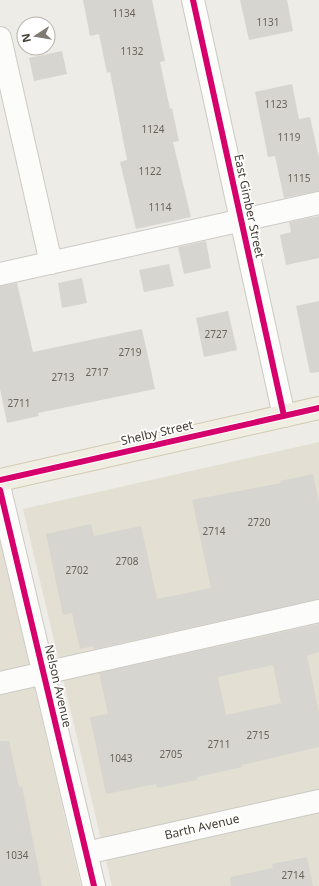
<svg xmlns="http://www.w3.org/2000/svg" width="319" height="886" viewBox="0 0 319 886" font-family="'Noto Sans',sans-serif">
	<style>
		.residential { fill: #e3dfd3 }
		.building { fill: #d7d5cf; fill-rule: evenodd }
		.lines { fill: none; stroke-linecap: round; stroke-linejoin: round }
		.minor-casing { stroke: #cccac4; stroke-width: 24 }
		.major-casing { stroke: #d1cab3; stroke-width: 24 }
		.minor { stroke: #fcfcfb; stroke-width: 22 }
		.major { stroke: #f0ede2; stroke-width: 22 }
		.cycleway-casing { stroke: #fff; stroke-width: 8 }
		.cycleway { stroke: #d6006c; stroke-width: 6 }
		.labels { text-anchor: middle; stroke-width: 3.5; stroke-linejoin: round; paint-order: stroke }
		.number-label { font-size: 10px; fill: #69645b }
		.street-label { font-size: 12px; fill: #433e33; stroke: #fff }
	</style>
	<rect width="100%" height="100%" fill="#eeece6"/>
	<!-- residential -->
	<path class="residential" d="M319,442V886H112L23,509Z
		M0,540L81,886H0Z"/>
	<!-- building -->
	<path class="building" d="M83,0H152L165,61L160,62L170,109L172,108L179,141L173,142L191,217L136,229L120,162L127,160L110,72L107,73L99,34L90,36Z
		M240,0H287L293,31L249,40Z
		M62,51L67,74L34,81L29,58Z
		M292,84L299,119L310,117L319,158V191L284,198L275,156L268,157L255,92Z
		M319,216V258L286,265L280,235L291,232L289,222Z
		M206,241L211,268L184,274L178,247Z
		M169,264L174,286L144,292L139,270Z
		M82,278L87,303L62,308L58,283Z
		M17,283L33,352L142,329L155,389L38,413L39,416L7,423L0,389V286Z
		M319,301V372L310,373L296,306Z
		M228,311L237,350L204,357L196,318Z
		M313,474L319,503V599L94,649L93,646L80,649L72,613L63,615L46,534L91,524L94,536L141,526L157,599L211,588L192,500L281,483L280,481Z
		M319,624V652L307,656L319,713V747L242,765V767L197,777V780L157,788L156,784L106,794L90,717L108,714L99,673ZM273,665L281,703L226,715L218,677Z
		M0,741H9L19,787L22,786L42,886H0Z
		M307,857L313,886H231L230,877L273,868L272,864Z"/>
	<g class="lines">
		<defs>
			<path id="minor" d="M193,0L284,416
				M0,38L51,263
				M0,274L319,203
				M0,490L94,886
				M0,683L319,611
				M86,853L319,801"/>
			<path id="major" d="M0,480L319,408"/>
		</defs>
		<!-- minor casing -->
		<use href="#minor" class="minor-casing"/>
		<!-- major casing -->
		<use href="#major" class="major-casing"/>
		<!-- minor -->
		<use href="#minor" class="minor"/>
		<!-- major -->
		<use href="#major" class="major"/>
		<defs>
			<path id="cycleway" d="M193,0L284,416
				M0,480L319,408
				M0,490L94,886"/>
		</defs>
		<!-- cycleway casing -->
		<use href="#cycleway" class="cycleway-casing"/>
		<!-- cycleway -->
		<use href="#cycleway" class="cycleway"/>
	</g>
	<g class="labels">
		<!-- number labels -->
		<g class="number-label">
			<text x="124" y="17">1134</text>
			<text x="268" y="26">1131</text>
			<text x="132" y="55">1132</text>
			<text x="276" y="108">1123</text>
			<text x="153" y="133">1124</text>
			<text x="289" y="141">1119</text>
			<text x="150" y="175">1122</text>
			<text x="299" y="182">1115</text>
			<text x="160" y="211">1114</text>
			<text x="216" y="338">2727</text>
			<text x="130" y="356">2719</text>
			<text x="97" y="376">2717</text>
			<text x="63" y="381">2713</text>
			<text x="19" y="407">2711</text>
			<text x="259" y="526">2720</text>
			<text x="214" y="535">2714</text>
			<text x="127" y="565">2708</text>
			<text x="77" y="574">2702</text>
			<text x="258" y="739">2715</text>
			<text x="219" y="748">2711</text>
			<text x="171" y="758">2705</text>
			<text x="121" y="762">1043</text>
			<text x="17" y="859">1034</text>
			<text x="293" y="879">2714</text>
		</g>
		<!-- street labels -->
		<g class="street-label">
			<text transform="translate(249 206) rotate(78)" y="4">East Gimber Street</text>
			<text transform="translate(157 433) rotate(-13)" y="4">Shelby Street</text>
			<text transform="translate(58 686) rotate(77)" y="4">Nelson Avenue</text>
			<text transform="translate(202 827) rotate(-13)" y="4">Barth Avenue</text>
		</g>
	</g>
	<!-- north arrow -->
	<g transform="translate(36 36) rotate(258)"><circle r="19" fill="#ffffff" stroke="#b4b2ad"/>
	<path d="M0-3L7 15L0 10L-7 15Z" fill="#7f7b72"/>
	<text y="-6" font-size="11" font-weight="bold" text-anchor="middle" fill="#433e33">N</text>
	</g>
</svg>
